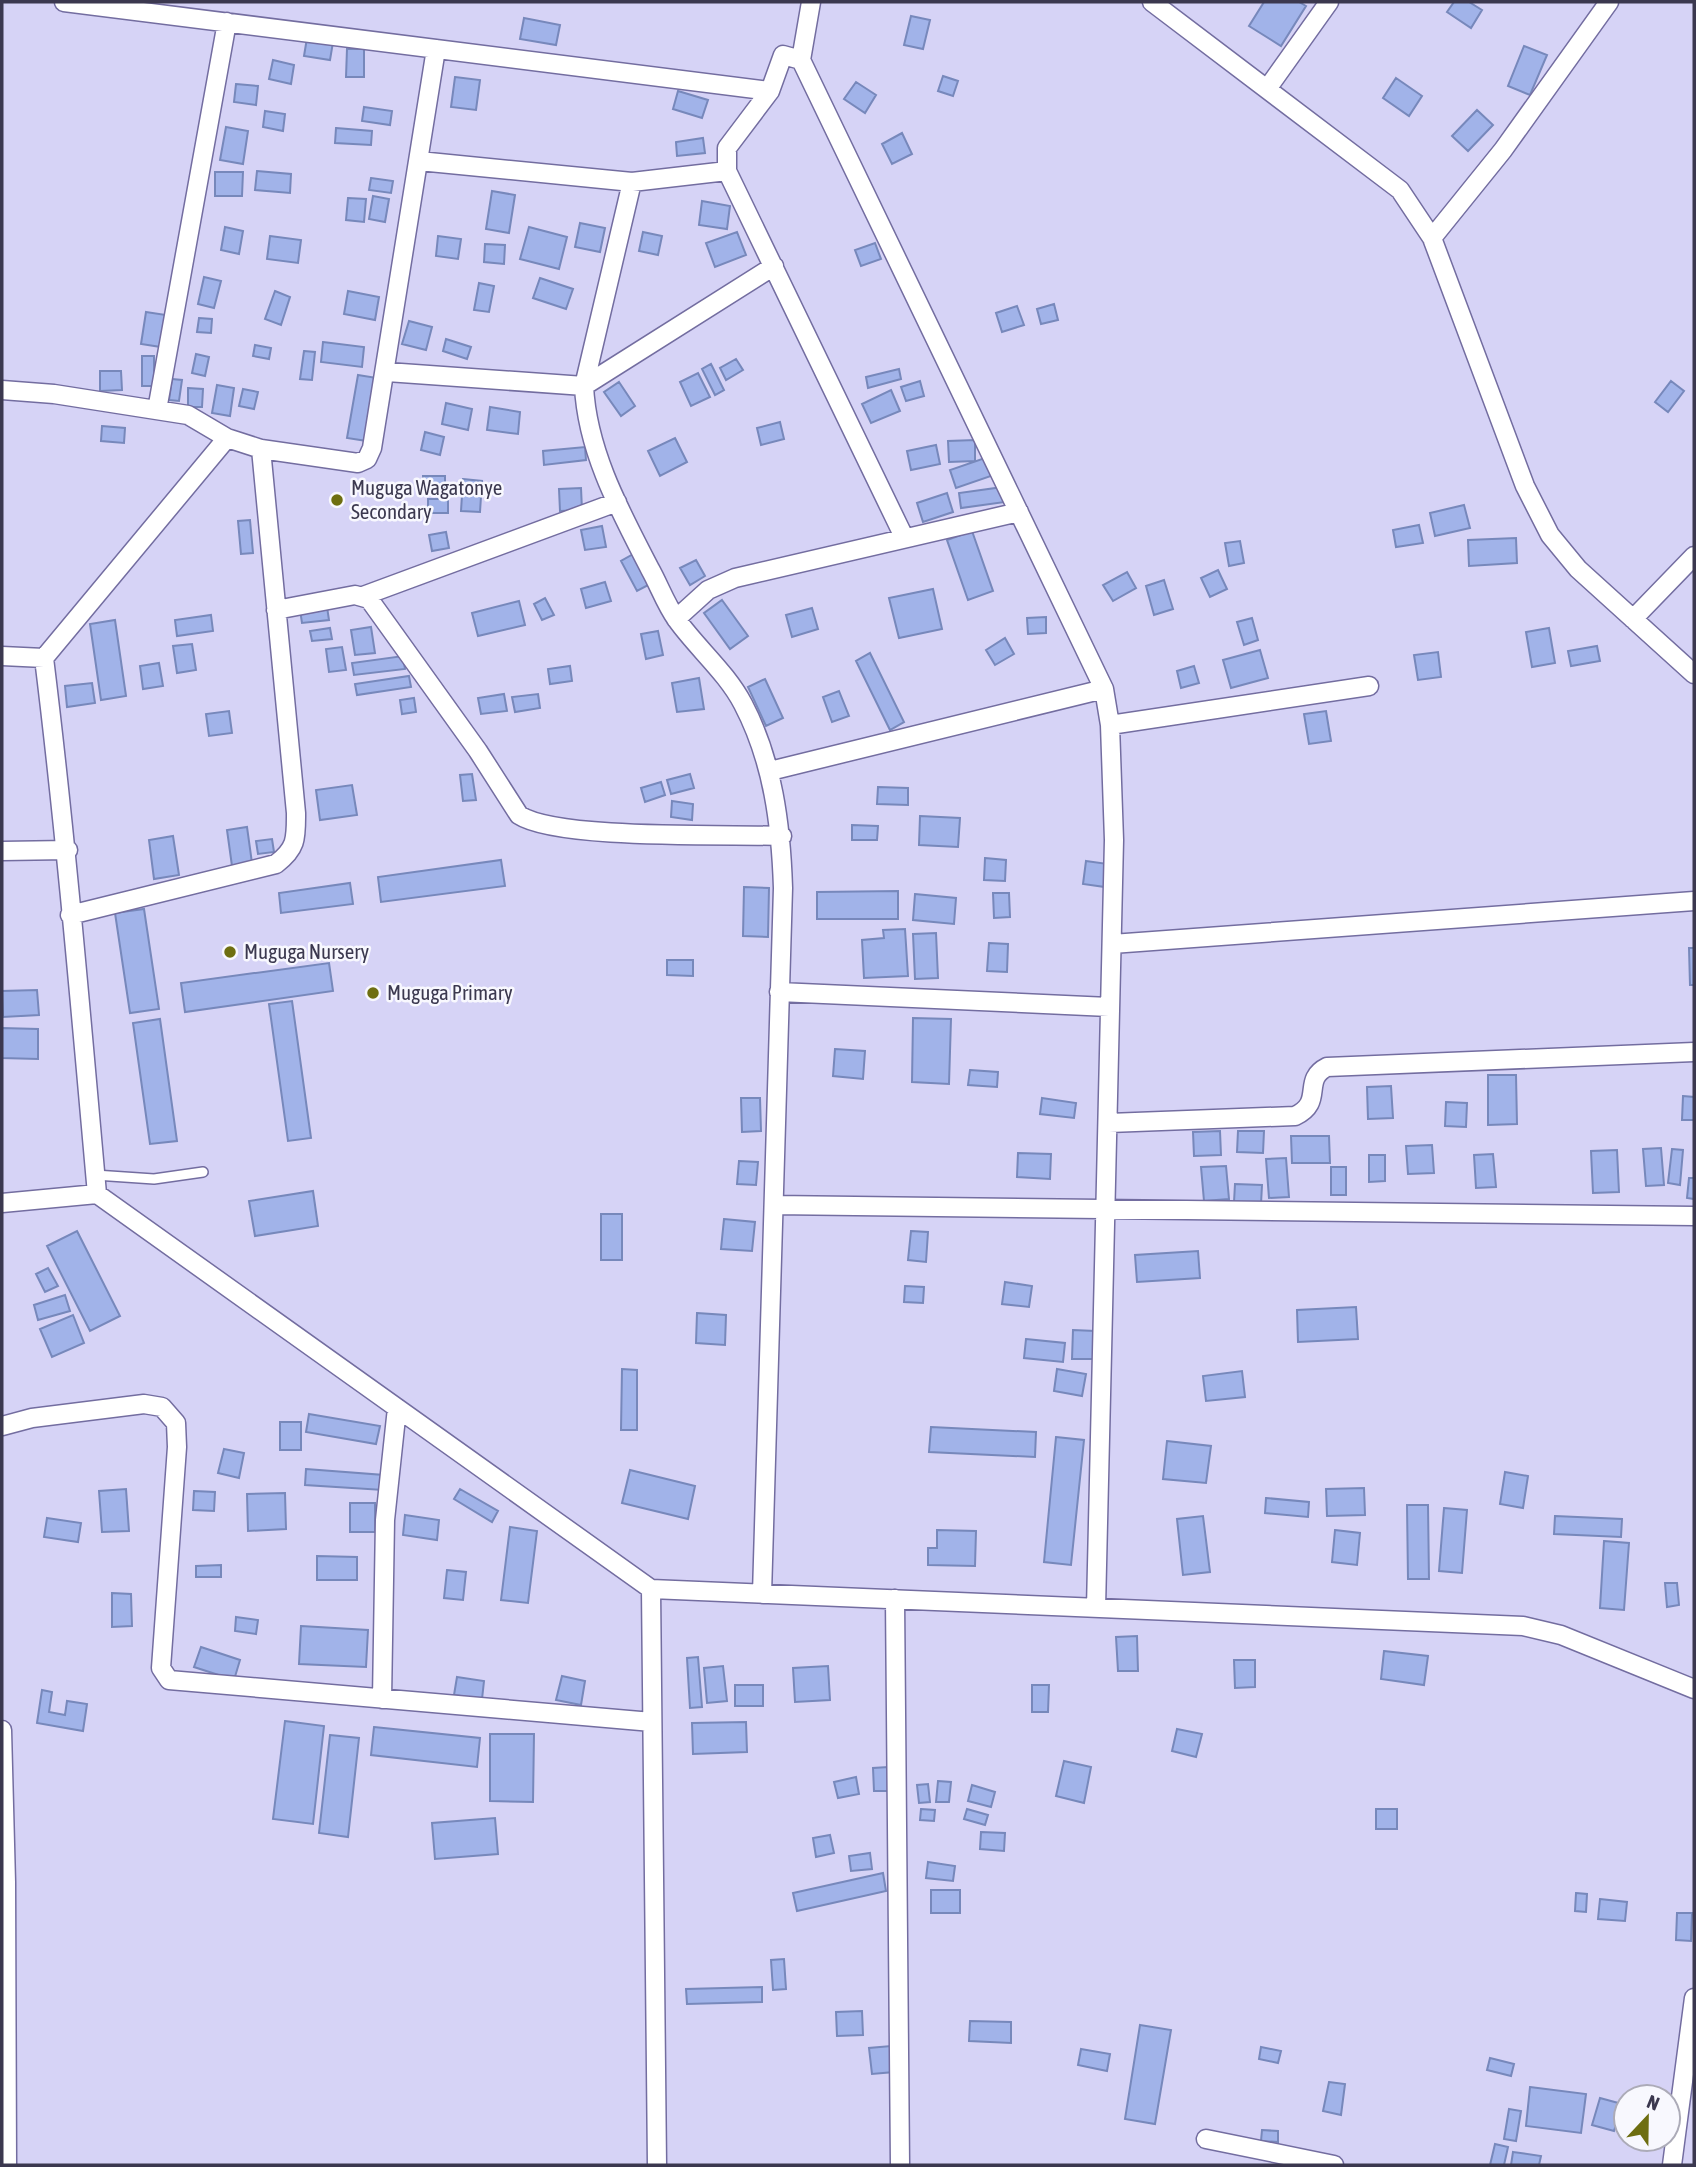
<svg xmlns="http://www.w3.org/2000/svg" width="1696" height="2167" viewBox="0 0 1696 2167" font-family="'Asap Condensed',sans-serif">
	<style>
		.building { fill: #a1b3e9; stroke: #78b; stroke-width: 2 }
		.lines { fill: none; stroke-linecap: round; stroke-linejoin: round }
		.lane-casing { stroke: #736da0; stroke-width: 12 }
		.street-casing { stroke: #736da0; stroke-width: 21 }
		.lane { stroke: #fff; stroke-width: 9 }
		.street { stroke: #fff; stroke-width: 18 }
		.poi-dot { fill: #6e6e11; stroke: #f8f8fe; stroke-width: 2.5 }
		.labels { text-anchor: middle; stroke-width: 5; stroke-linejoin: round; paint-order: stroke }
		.poi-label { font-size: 21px; fill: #3b384f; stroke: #f8f8fe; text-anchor: start }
	</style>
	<rect width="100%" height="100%" fill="#d6d3f6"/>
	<!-- building -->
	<path class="building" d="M1264,2H1299L1306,6L1281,46L1249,26Z
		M1454,2H1469L1482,10L1471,28L1447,12Z
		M911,16L930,20L923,49L904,45Z
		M524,18L560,25L556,45L520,39Z
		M307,38L333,42L330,60L304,56Z
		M1524,46L1547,55L1530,95L1508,86Z
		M347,49H364V77H346Z
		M273,60L294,65L291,84L269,79Z
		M943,76L958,81L953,96L938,91Z
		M455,77L480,80L476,110L451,107Z
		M1396,78L1422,96L1409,116L1383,98Z
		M856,82L876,95L865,113L844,99Z
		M236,84L258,86L256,105L234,102Z
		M678,91L708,100L702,118L673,109Z
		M364,107L392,111L390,125L362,121Z
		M1477,110L1493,125L1468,151L1452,136Z
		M265,111L285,114L283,131L263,127Z
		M226,127L248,131L243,164L220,160Z
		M336,128L372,131L371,145L335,143Z
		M902,133L912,154L892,164L882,144Z
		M703,138L705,153L677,156L676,142Z
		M257,171L291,174L290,193L255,190Z
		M215,172H243L242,196H215Z
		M371,178L393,181L391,193L369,190Z
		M492,191L515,195L509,233L486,229Z
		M373,196L389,199L385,222L369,219Z
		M348,198L366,199L364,222L346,220Z
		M702,201L730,206L727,229L699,225Z
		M580,223L605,228L600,252L575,247Z
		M225,227L243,231L239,254L221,250Z
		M529,227L567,237L559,269L520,259Z
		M643,232L662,236L658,255L639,251Z
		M737,232L746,255L715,267L706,243Z
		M270,236L301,240L298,263L267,259Z
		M438,236L461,239L458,259L436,256Z
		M875,243L881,259L861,266L855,250Z
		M485,244L505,245L504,264L484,262Z
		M204,277L221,281L214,308L198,304Z
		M540,278L573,289L566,309L533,298Z
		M479,283L494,286L489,312L474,310Z
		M275,291L290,297L281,325L265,319Z
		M348,291L379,297L375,320L344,314Z
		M1054,304L1058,320L1041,324L1037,309Z
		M1017,306L1024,325L1002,332L996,313Z
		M146,312L166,315L161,347L141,344Z
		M199,318L212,319L211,333L197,332Z
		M409,321L432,327L426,350L402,344Z
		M446,339L471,347L467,359L443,351Z
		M323,342L364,347L362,367L321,362Z
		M255,345L271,348L269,359L253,356Z
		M304,351L315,352L312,380L300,379Z
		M196,354L209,357L205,376L192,373Z
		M142,356H154V386H142Z
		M736,359L743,370L726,380L720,368Z
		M711,364L724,390L715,395L702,369Z
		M899,369L901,379L868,388L866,377Z
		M100,371H121L122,390L100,391Z
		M698,373L710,397L691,406L680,382Z
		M358,375L377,378L367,441L347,438Z
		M172,379L182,380L179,401L169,400Z
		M920,381L924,396L906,401L901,387Z
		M1671,381L1684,391L1668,412L1655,402Z
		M619,382L635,406L621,416L604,392Z
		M217,385L234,388L230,416L212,413Z
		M188,388L203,389L202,407H188Z
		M243,389L258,392L254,409L239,406Z
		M891,390L900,411L871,423L862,404Z
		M446,403L472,409L468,430L442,424Z
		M490,407L520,412L518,434L487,430Z
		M780,422L784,439L761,445L757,428Z
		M102,426L125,428L124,443L101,441Z
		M425,432L444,437L440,455L421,450Z
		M675,438L687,462L660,476L648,451Z
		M975,440V461L949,462L948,441Z
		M936,445L940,464L911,470L907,451Z
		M585,447L586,460L544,465L543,451Z
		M985,458L991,476L956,488L950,470Z
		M423,476H445V493H423Z
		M463,479L482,481L480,512L461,511Z
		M1003,487L1005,502L961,508L959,493Z
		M581,488L582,510L560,511L559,489Z
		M947,493L953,512L923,522L917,503Z
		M428,499H448V513H428Z
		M1464,505L1470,528L1435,536L1430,513Z
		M250,520L253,553L241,554L238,521Z
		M1419,525L1423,543L1396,547L1393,530Z
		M602,526L606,547L585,550L581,530Z
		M972,531L993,591L968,600L947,540Z
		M446,532L449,548L432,551L429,535Z
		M1516,538L1517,563L1469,566L1468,540Z
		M1240,541L1244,563L1229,566L1225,543Z
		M635,553L652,583L637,591L621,561Z
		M696,560L705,576L690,585L680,568Z
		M1218,570L1227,589L1210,597L1201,578Z
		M1127,572L1136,588L1113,601L1103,585Z
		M1164,580L1173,609L1154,615L1146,586Z
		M605,582L611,601L586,608L581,589Z
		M933,589L942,629L899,638L889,598Z
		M545,598L554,615L542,620L534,604Z
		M722,600L748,636L730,649L704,613Z
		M519,601L525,625L478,636L472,613Z
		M327,607L329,620L302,623L300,610Z
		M812,608L818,629L792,637L786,615Z
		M211,615L213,631L177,636L175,620Z
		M1046,617V633L1028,634L1027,618Z
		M1252,618L1258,640L1244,645L1237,622Z
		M115,620L126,696L101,700L90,624Z
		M371,627L375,653L355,655L351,630Z
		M330,628L332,639L312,641L310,631Z
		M1549,628L1555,663L1532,667L1526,632Z
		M658,631L663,655L646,659L641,634Z
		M1005,638L1014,654L995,665L986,650Z
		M192,644L196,670L177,673L173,646Z
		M1597,646L1600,661L1571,666L1568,651Z
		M342,647L346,670L329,672L326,649Z
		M1260,650L1268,678L1231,688L1223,660Z
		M1438,652L1441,677L1418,680L1414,655Z
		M870,653L904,722L890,730L856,661Z
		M403,656L405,669L354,675L352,663Z
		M159,663L163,686L143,689L140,666Z
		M570,666L572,681L550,684L548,669Z
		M1194,666L1199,683L1181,688L1177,671Z
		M409,676L411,687L357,695L355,684Z
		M699,678L704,709L677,712L672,683Z
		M765,679L783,718L766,726L748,687Z
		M92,683L95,703L67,707L65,686Z
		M839,691L849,716L832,722L823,697Z
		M504,694L507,711L481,714L478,698Z
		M538,694L540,708L515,712L512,697Z
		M414,698L416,712L402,714L400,700Z
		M229,711L232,733L209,736L206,714Z
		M1326,711L1331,741L1309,744L1304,714Z
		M472,774L476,800L463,801L460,775Z
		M690,774L694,788L671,794L667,780Z
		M661,782L665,795L645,802L641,788Z
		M352,785L357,815L320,820L316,790Z
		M878,787L908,788V805L877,804Z
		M672,801L693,804L692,820L671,817Z
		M920,816L960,818L958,847L919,845Z
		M852,825L878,826L877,840H852Z
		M247,827L252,863L232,866L227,830Z
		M173,836L179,875L154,879L149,840Z
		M272,839L274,852L258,854L256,841Z
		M985,858L1006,860L1005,881L984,880Z
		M501,860L505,886L381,902L378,877Z
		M1086,861L1108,864L1105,887L1083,884Z
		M350,883L353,904L281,913L279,893Z
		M744,887L769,888L768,937L743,936Z
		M898,891V919H817V892Z
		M993,893H1009L1010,917L994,918Z
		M915,894L956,898L954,924L913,920Z
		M144,909L159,1009L130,1013L115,913Z
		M905,929L908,976L864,978L862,940L884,938L883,930Z
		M936,933L938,978L915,979L913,934Z
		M989,943L1008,944L1007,972L987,971Z
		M1689,948H1694V985H1690Z
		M667,960H693V976L667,975Z
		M329,963L333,991L185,1012L181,983Z
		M37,990L39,1015L3,1017L2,991Z
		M292,1001L311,1138L288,1141L269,1004Z
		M913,1018L951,1019L949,1084L912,1082Z
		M160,1019L177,1141L150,1144L133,1023Z
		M2,1028L38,1029V1059L2,1058Z
		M835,1049L865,1051L863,1079L833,1076Z
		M970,1070L998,1072L997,1087L968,1085Z
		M1488,1075H1516L1517,1124L1488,1125Z
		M1391,1086L1393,1118L1368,1119L1367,1087Z
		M1683,1096L1694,1097V1120H1682Z
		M741,1098H760L761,1131L742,1132Z
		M1042,1098L1076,1103L1074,1118L1040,1114Z
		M1446,1102L1467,1103L1466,1127L1445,1126Z
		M1220,1131L1221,1155L1194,1156L1193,1132Z
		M1238,1131H1264L1263,1153L1237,1152Z
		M1291,1136H1329L1330,1163H1292Z
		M1432,1145L1434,1173L1408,1174L1406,1146Z
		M1661,1148L1664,1185L1646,1186L1643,1149Z
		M1672,1149L1683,1150L1680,1185L1668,1183Z
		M1617,1150L1619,1192L1593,1193L1591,1151Z
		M1018,1153L1051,1154L1050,1179L1017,1177Z
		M1493,1154L1496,1187L1476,1188L1474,1155Z
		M1369,1155H1385V1181L1369,1182Z
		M1286,1158L1289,1197L1269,1198L1266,1159Z
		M739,1161L758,1162L756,1185L737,1184Z
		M1226,1166L1229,1199L1204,1201L1201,1167Z
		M1331,1167H1346V1195H1331Z
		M1689,1178H1694V1199L1687,1198Z
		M1235,1184L1262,1185L1261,1204L1234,1202Z
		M313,1191L318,1226L255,1236L249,1201Z
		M601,1214H622V1260H601Z
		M724,1219L755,1222L752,1251L721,1249Z
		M77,1231L120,1316L90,1331L47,1246Z
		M911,1231L928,1232L926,1262L908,1260Z
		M1198,1251L1200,1278L1137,1282L1135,1255Z
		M48,1268L58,1286L45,1292L36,1274Z
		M1005,1282L1032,1286L1029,1307L1002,1304Z
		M905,1286L924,1287L923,1303L904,1302Z
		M65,1295L70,1311L38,1320L34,1305Z
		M1356,1307L1358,1339L1298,1342L1297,1310Z
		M697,1313L726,1315L725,1345L696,1343Z
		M73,1315L84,1343L52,1357L40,1329Z
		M1073,1330L1095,1331V1359H1072Z
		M1026,1339L1065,1343L1063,1362L1024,1358Z
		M622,1369L637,1370V1430H621Z
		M1057,1369L1086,1374L1082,1396L1054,1391Z
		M1242,1371L1245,1397L1206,1401L1203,1376Z
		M309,1414L380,1426L376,1444L306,1432Z
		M280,1422H301V1450H280Z
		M931,1427L1036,1432L1035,1457L929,1452Z
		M1056,1437L1084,1440L1071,1565L1044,1562Z
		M1167,1441L1211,1446L1206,1483L1163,1479Z
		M224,1449L244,1453L239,1478L218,1473Z
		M306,1469L384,1475L383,1490L305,1485Z
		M630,1470L695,1486L688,1519L622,1503Z
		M1505,1472L1528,1476L1523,1508L1500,1504Z
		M1364,1488L1365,1515L1327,1516L1326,1489Z
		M126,1489L129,1531L102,1532L99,1491Z
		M460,1489L498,1511L492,1522L454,1499Z
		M194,1491L215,1492L214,1511L193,1510Z
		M285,1493L286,1529L248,1531L247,1494Z
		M1266,1498L1309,1502L1308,1517L1265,1513Z
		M350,1503H375V1532H350Z
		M1407,1505H1428L1429,1579H1408Z
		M1444,1508L1467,1510L1462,1573L1439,1571Z
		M405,1515L439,1520L437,1540L403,1535Z
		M1203,1516L1210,1572L1183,1575L1177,1519Z
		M1555,1516L1622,1519L1621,1537L1554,1534Z
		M47,1518L81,1523L78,1542L44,1537Z
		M510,1527L537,1531L528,1603L501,1600Z
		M937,1530L976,1531L975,1566L928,1565V1548H937Z
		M1335,1530L1360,1533L1357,1565L1332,1562Z
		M1604,1541L1629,1543L1624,1610L1600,1608Z
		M317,1556L357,1557V1580H317Z
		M221,1565V1577H196V1566Z
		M447,1570L466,1572L463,1600L444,1598Z
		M1665,1583H1677L1679,1605L1667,1607Z
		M112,1593L131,1594L132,1626L112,1627Z
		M236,1617L258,1620L256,1634L235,1631Z
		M301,1626L368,1630L366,1667L299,1664Z
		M1137,1636L1138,1671H1118L1116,1637Z
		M201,1647L240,1660L234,1680L194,1667Z
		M1384,1651L1428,1656L1424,1685L1381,1679Z
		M698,1657L702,1707L690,1708L687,1658Z
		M1234,1660H1255V1687L1235,1688Z
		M723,1666L727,1701L707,1703L704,1668Z
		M828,1666L830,1700L795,1702L793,1668Z
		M562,1676L585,1681L581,1705L556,1700Z
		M457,1677L484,1681L482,1699L454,1695Z
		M735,1685H763V1706H735Z
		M1032,1685H1049L1048,1712H1032Z
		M42,1690L52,1692L49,1712L65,1715L67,1701L87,1704L83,1731L37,1723Z
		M285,1721L324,1726L313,1824L273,1819Z
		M746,1722L747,1752L693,1754L692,1723Z
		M374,1727L480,1738L477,1767L371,1755Z
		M1177,1729L1202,1734L1196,1757L1172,1751Z
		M490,1734H534L533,1802L490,1801Z
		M330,1735L359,1738L348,1837L319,1833Z
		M1064,1761L1091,1767L1084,1803L1056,1796Z
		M888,1767L889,1791H874L873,1768Z
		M856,1777L859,1794L838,1798L834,1782Z
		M938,1781L951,1782L949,1802H936Z
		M928,1784L930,1802L919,1803L917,1785Z
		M972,1785L995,1792L991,1807L968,1801Z
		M921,1809L935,1810L934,1821L920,1820Z
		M967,1809L988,1815L985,1825L964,1819Z
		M1376,1809H1397V1829H1376Z
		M495,1818L498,1854L435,1859L432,1823Z
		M981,1832L1005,1833L1004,1851L980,1849Z
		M830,1835L834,1853L816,1857L813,1838Z
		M870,1853L872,1869L851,1871L849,1856Z
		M928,1862L955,1866L953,1881L926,1878Z
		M883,1873L886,1891L797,1911L793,1893Z
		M931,1890H960V1913H931Z
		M1576,1893L1587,1894L1586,1912L1575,1911Z
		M1600,1899L1627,1902L1625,1921L1598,1919Z
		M1677,1913H1692L1691,1941L1676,1940Z
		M784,1959L786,1989L773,1990L771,1960Z
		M762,1987V2002L687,2004L686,1989Z
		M862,2011L863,2035L837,2036L836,2012Z
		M970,2021L1011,2022V2043L969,2041Z
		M1140,2025L1171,2030L1155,2124L1125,2119Z
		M891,2046L894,2072L872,2074L869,2048Z
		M1261,2047L1281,2051L1278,2063L1259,2059Z
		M1081,2049L1110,2054L1107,2071L1078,2065Z
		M1490,2058L1514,2064L1511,2076L1487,2070Z
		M1329,2082L1345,2084L1341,2115L1323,2111Z
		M1530,2087L1586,2094L1581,2133L1526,2126Z
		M1600,2098L1622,2104L1614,2131L1592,2125Z
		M1509,2109L1521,2111L1516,2141L1504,2139Z
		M1262,2130L1278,2131V2142L1261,2141Z
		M1495,2144L1508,2147L1504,2165H1490Z
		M1513,2152L1541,2156L1539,2165H1511Z"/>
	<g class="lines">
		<defs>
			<path id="lane" d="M95,1175L154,1179L203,1172"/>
			<path id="street" d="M64,2L770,91
				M811,2L801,60L1104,689L1110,725L1114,840L1096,1608
				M1152,2L1400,190L1432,238L1525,486L1550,535L1578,569L1694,674
				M801,60L783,55L770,91L727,148V171L904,537
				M1267,89L1329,2
				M419,161L632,182L727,171
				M632,182L584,386C587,451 620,511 650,569C659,585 666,605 677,620C697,648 727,673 743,704C773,761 781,825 783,888L762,1594
				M1432,238L1503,150L1609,2
				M387,372L584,386L774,266
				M2,390L54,394L188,415L227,438L261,449L358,463L367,459L372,448L436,49
				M157,410L227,22
				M363,596L617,502
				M276,610L355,595L369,599L478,751L519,815C557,840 728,834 782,836
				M676,619L708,590L735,578L1019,512
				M1633,619L1694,556
				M2,656L44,658
				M1110,725L1369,686
				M770,771L1104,689
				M2,851L68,850
				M70,915L276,864C297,848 296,838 296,813L261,449
				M1112,944L1694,901
				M779,992L1109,1007
				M1109,1123L1295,1116C1325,1102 1301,1080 1327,1067L1694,1052
				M97,1194C81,1015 66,836 44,658L227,438
				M2,1203L97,1194L651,1589L1523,1626L1561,1635L1694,1689
				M774,1205L1694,1216
				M2,1426L32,1418L144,1404L162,1407L176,1423L177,1447L161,1668L169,1680L652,1722
				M651,1589L657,2165
				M895,1599L900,2165
				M382,1699L385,1520L397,1408
				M2,1730L6,1882L7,2165
				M1206,2139L1334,2165
				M1672,2165L1694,1998"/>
		</defs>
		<!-- lane casing -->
		<use href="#lane" class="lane-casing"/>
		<!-- street casing -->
		<use href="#street" class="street-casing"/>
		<!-- lane -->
		<use href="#lane" class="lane"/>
		<!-- street -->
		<use href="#street" class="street"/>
	</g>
	<!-- markers -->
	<g class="poi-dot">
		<circle cx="337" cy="500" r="7"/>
		<circle cx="230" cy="952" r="7"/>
		<circle cx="373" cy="993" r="7"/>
	</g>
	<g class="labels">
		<!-- poi labels -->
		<g class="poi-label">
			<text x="351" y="495">Muguga Wagatonye<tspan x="351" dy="24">Secondary</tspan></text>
			<text x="244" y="959">Muguga Nursery</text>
			<text x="387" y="1000">Muguga Primary</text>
		</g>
	</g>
	<!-- border -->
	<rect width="1696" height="2167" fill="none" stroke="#3b384f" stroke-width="7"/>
	<!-- north arrow -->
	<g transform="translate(1647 2118) rotate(22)"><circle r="33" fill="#f8f8fe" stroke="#acabb8" stroke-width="2"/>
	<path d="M0-5L12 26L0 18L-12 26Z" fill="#6e6e11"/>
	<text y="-10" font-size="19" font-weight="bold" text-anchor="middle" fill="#3b384f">N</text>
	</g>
</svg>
